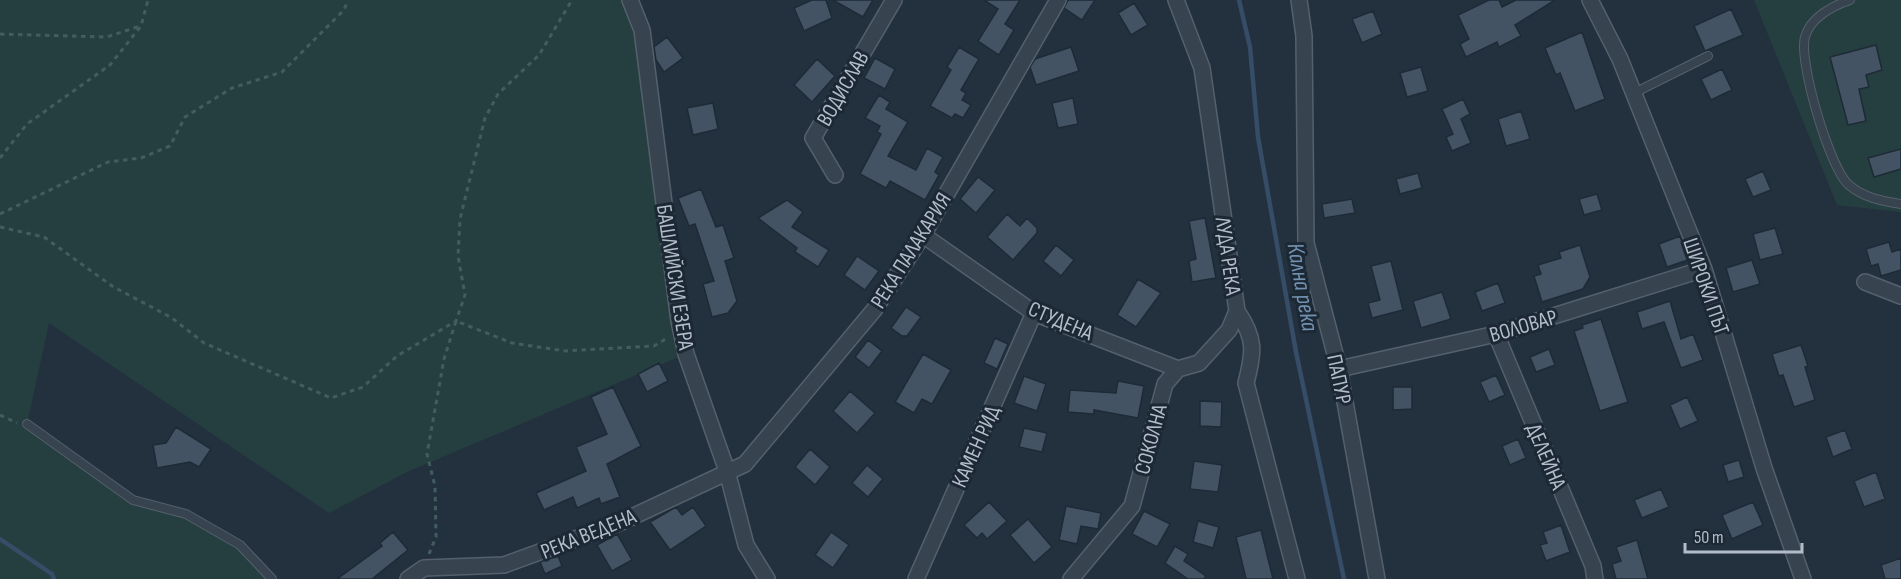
<svg xmlns="http://www.w3.org/2000/svg" width="1901" height="579" viewBox="0 0 1901 579" font-family="'Sofia Sans Condensed',sans-serif">
	<style>
		.green { fill: #253f40 }
		.lines { fill: none; stroke-linecap: round; stroke-linejoin: round }
		.stream { stroke: #364d67; stroke-width: 4.5 }
		.building { fill: #445363; stroke: #1e2a36; stroke-width: 1.5 }
		.lane-casing { stroke: #55606d; stroke-width: 10 }
		.street-casing { stroke: #55606d; stroke-width: 18 }
		.path { stroke: #435c5d; stroke-width: 3; stroke-dasharray: 4.5 4.5; stroke-linecap: butt }
		.lane { stroke: #37434f; stroke-width: 8 }
		.street { stroke: #37434f; stroke-width: 15 }
		.labels { text-anchor: middle; stroke-width: 6; stroke-linejoin: round; paint-order: stroke }
		.street-label { font-size: 22px; fill: #b3bdca; stroke: #1c2834 }
		.water-label { font-size: 24px; font-style: italic; fill: #7290af; stroke: #1c2834 }
	</style>
	<rect width="100%" height="100%" fill="#23313f"/>
	<!-- green -->
	<path class="green" d="M0,0H630L686,354L407,472L329,513L49,323L27,424L133,500L186,514L240,545L272,579H0Z
		M1754,0H1901V212L1837,205Z"/>
	<g class="lines">
		<!-- stream -->
		<path class="stream" d="M1239,0L1250,47L1258,137L1296,352L1344,579
			M0,539L52,574L54,579"/>
	</g>
	<!-- building -->
	<path class="building" d="M812,0H826L832,18L804,31L794,8Z
		M833,0H873L863,17Z
		M984,0H1020L1005,24L1014,30L999,55L978,41L998,9Z
		M1068,0H1095L1082,20L1064,8Z
		M1489,0H1499L1502,7L1516,0H1555L1515,25L1521,36L1499,47L1497,42L1466,57L1460,44L1469,39L1458,15Z
		M1134,3L1148,25L1131,35L1118,13Z
		M1731,9L1743,35L1705,51L1694,26Z
		M1373,11L1382,34L1362,43L1352,19Z
		M1582,32L1605,99L1575,111L1560,73L1556,75L1545,48Z
		M667,37L683,58L664,72L656,60L654,47Z
		M1876,45L1882,70L1866,75L1869,87L1859,89L1866,121L1848,125L1830,57Z
		M959,47L979,59L961,90L966,93L962,100L971,105L963,118L955,114L952,118L930,106L951,70L947,67Z
		M1071,47L1079,71L1036,85L1030,67L1035,59Z
		M875,58L895,69L885,89L864,78Z
		M817,59L835,76L812,102L794,85Z
		M1421,67L1428,91L1407,97L1400,73Z
		M1722,69L1732,90L1711,100L1701,79Z
		M879,95L890,102L886,109L908,122L888,156L916,170L927,148L943,157L935,172L939,175L925,200L890,181L886,188L860,174L881,134L877,132L880,126L865,118Z
		M1073,98L1078,124L1058,128L1052,103Z
		M1463,99L1470,114L1461,119L1471,143L1452,151L1446,137L1453,134L1442,109Z
		M713,103L718,129L693,135L687,108Z
		M1521,111L1530,139L1506,146L1498,119Z
		M1901,149V169L1874,177L1868,158Z
		M1763,171L1771,190L1753,197L1745,179Z
		M1418,173L1422,188L1400,194L1396,179Z
		M978,177L995,190L976,213L960,199Z
		M701,189L716,227L723,225L734,258L725,261L737,301L728,313L712,317L703,284L714,281L695,224L689,226L678,198Z
		M1597,194L1602,210L1584,215L1579,199Z
		M1352,199L1355,213L1324,218L1322,204Z
		M787,200L803,212L792,227L829,250L818,267L795,252L797,248L758,218Z
		M1007,214L1020,226L1027,218L1037,228V233L1013,260L987,237Z
		M1205,218L1216,278L1192,282L1189,261L1196,259L1189,221Z
		M1775,228L1783,254L1760,260L1753,234Z
		M1680,236L1688,260L1667,267L1659,244Z
		M1889,242L1892,252L1901,249V270L1881,276L1878,264L1871,266L1866,249Z
		M1056,245L1074,260L1061,276L1043,261Z
		M1580,245L1590,277L1583,289L1542,302L1534,276L1541,274L1538,265L1561,258L1559,252Z
		M857,256L879,271L865,290L844,275Z
		M1752,260L1760,284L1733,292L1726,268Z
		M1391,261L1403,310L1372,318L1368,303L1380,300L1371,266Z
		M1138,279L1161,293L1136,327L1117,315Z
		M1498,283L1505,303L1482,311L1475,292Z
		M1442,292L1451,319L1421,328L1413,301Z
		M1670,301L1681,339L1693,334L1703,360L1681,368L1664,322L1642,329L1637,312Z
		M906,307L921,317L907,336H902L891,328Z
		M1601,319L1628,402L1600,411L1574,331L1583,328L1582,325Z
		M995,338L1008,344L997,369L984,363Z
		M868,340L882,351L869,368L855,357Z
		M1801,345L1808,366L1805,367L1815,400L1794,407L1783,375L1779,376L1772,354Z
		M1549,349L1555,365L1536,372L1530,357Z
		M923,354L951,370L932,404L922,399L914,413L895,402Z
		M659,363L668,381L647,392L638,374Z
		M1496,375L1505,395L1489,402L1480,382Z
		M1024,376L1046,384L1037,411L1014,403Z
		M1118,381L1144,386L1138,418L1094,410V414L1068,412L1070,390L1116,393Z
		M613,387L641,446L607,464L620,497L601,504L599,498L577,508L573,497L544,510L536,493L586,471L576,447L607,434L591,397Z
		M1393,387H1412V409L1393,410Z
		M850,391L875,413L857,433L833,411Z
		M1687,397L1698,421L1680,429L1670,405Z
		M1200,401L1222,402L1221,427L1200,426Z
		M176,427L211,449L199,467L190,462L157,468L153,445L166,443Z
		M1024,428L1047,433L1042,452L1019,447Z
		M1845,430L1852,449L1833,457L1826,437Z
		M1518,439L1526,458L1510,465L1502,446Z
		M810,449L830,467L815,485L795,467Z
		M1739,460L1744,477L1728,482L1723,465Z
		M1194,461L1222,465L1218,492L1190,489Z
		M867,465L883,479L868,497L852,483Z
		M1876,472L1885,499L1864,507L1854,481Z
		M1661,489L1669,507L1642,518L1634,500Z
		M989,502L1007,521L987,539L982,533L977,538L964,525Z
		M1753,502L1763,525L1732,539L1722,515Z
		M1066,506L1101,513L1098,529L1081,526L1077,544L1059,540Z
		M676,507L682,515L693,507L706,526L670,550L650,522Z
		M1144,511L1170,524L1157,547L1132,534Z
		M1028,519L1052,547L1034,563L1010,535Z
		M1198,521L1219,527L1213,548L1193,542Z
		M1561,525L1570,552L1546,561L1540,545L1547,543L1543,532Z
		M1261,530L1273,579H1246L1236,537Z
		M393,532L408,550L372,579H337L382,546L380,543Z
		M831,532L849,545L833,568L815,555Z
		M617,534L632,560L612,571L597,545Z
		M1637,540L1648,579H1616L1612,564L1621,561L1616,547Z
		M1175,546L1188,554L1184,561L1206,576L1204,579H1188L1165,563Z
		M558,556L562,566L545,574L540,562Z
		M1901,558V579H1885L1881,565Z"/>
	<g class="lines">
		<defs>
			<path id="lane" d="M1850,0C1832,6 1810,18 1805,37C1798,60 1830,170 1849,185C1864,198 1882,201 1901,204
				M1634,93L1708,56
				M27,424L133,500L186,514L240,545L272,579"/>
			<path id="street" d="M630,0L642,30L679,321L686,354L727,471L746,545L767,579
				M1176,0L1202,68L1237,311C1256,339 1254,352 1246,383L1297,579
				M1299,0L1304,36L1306,243L1339,369L1377,579
				M1590,0L1620,59L1704,269L1764,468L1803,579
				M835,175L813,138L894,0
				M923,235L1034,313L1178,369
				M1865,282L1901,296
				M1496,334L1593,566L1595,579
				M1339,369L1496,334L1704,269
				M408,579L424,568L504,565L619,523L745,464L874,310L923,235L1058,0
				M916,579L1034,313
				M1071,579L1132,506L1165,384L1178,369L1199,363L1229,330L1237,311"/>
		</defs>
		<!-- lane casing -->
		<use href="#lane" class="lane-casing"/>
		<!-- street casing -->
		<use href="#street" class="street-casing"/>
		<!-- path -->
		<path class="path" d="M0,34L107,37L140,26
			M0,158L27,124L110,65L141,26L148,0
			M0,214L108,162L141,158L170,146L185,117L232,88L282,72L344,10L348,0
			M0,227L44,237L112,286L172,318L204,343L331,398L363,387L397,356L456,321L465,295L458,256L460,219L485,118L498,94L539,55L572,0
			M0,415L17,423
			M429,554L436,537L435,486L427,454L444,359L456,321L512,343L565,351L654,346L669,337"/>
		<!-- lane -->
		<use href="#lane" class="lane"/>
		<!-- street -->
		<use href="#street" class="street"/>
	</g>
	<g class="labels">
		<!-- street labels -->
		<g class="street-label">
			<text transform="translate(842 88) rotate(-60)" y="8">ВОДИСЛАВ</text>
			<text transform="translate(910 250) rotate(-58)" y="8">РЕКА ПАЛАКАРИЯ</text>
			<text transform="translate(1229 256) rotate(82)" y="8">ЛУДА РЕКА</text>
			<text transform="translate(676 277) rotate(81)" y="8">БАШЛИЙСКИ ЕЗЕРА</text>
			<text transform="translate(1707 286) rotate(71)" y="8">ШИРОКИ ПЪТ</text>
			<text transform="translate(1061 320) rotate(23)" y="8">СТУДЕНА</text>
			<text transform="translate(1523 325) rotate(-16)" y="8">ВОЛОВАР</text>
			<text transform="translate(1340 379) rotate(78)" y="8">ПАПУР</text>
			<text transform="translate(1150 439) rotate(-75)" y="8">СОКОЛНА</text>
			<text transform="translate(975 446) rotate(-66)" y="8">КАМЕН РИД</text>
			<text transform="translate(1547 456) rotate(67)" y="8">ДЕЛЕЙНА</text>
			<text transform="translate(588 533) rotate(-22)" y="8">РЕКА ВЕДЕНА</text>
		</g>
		<!-- water labels -->
		<g class="water-label">
			<text transform="translate(1303 287) rotate(80)" y="8">Кална река</text>
		</g>
	</g>
	<!-- scale -->
	<path d="M1685 543v9h117v-9" fill="none" stroke="#b3bdca" stroke-width="3"/>
	<text x="1694" y="543" font-size="18" fill="#b3bdca" stroke="#1c2834" stroke-width="4.5" paint-order="stroke">50 m</text>
</svg>
